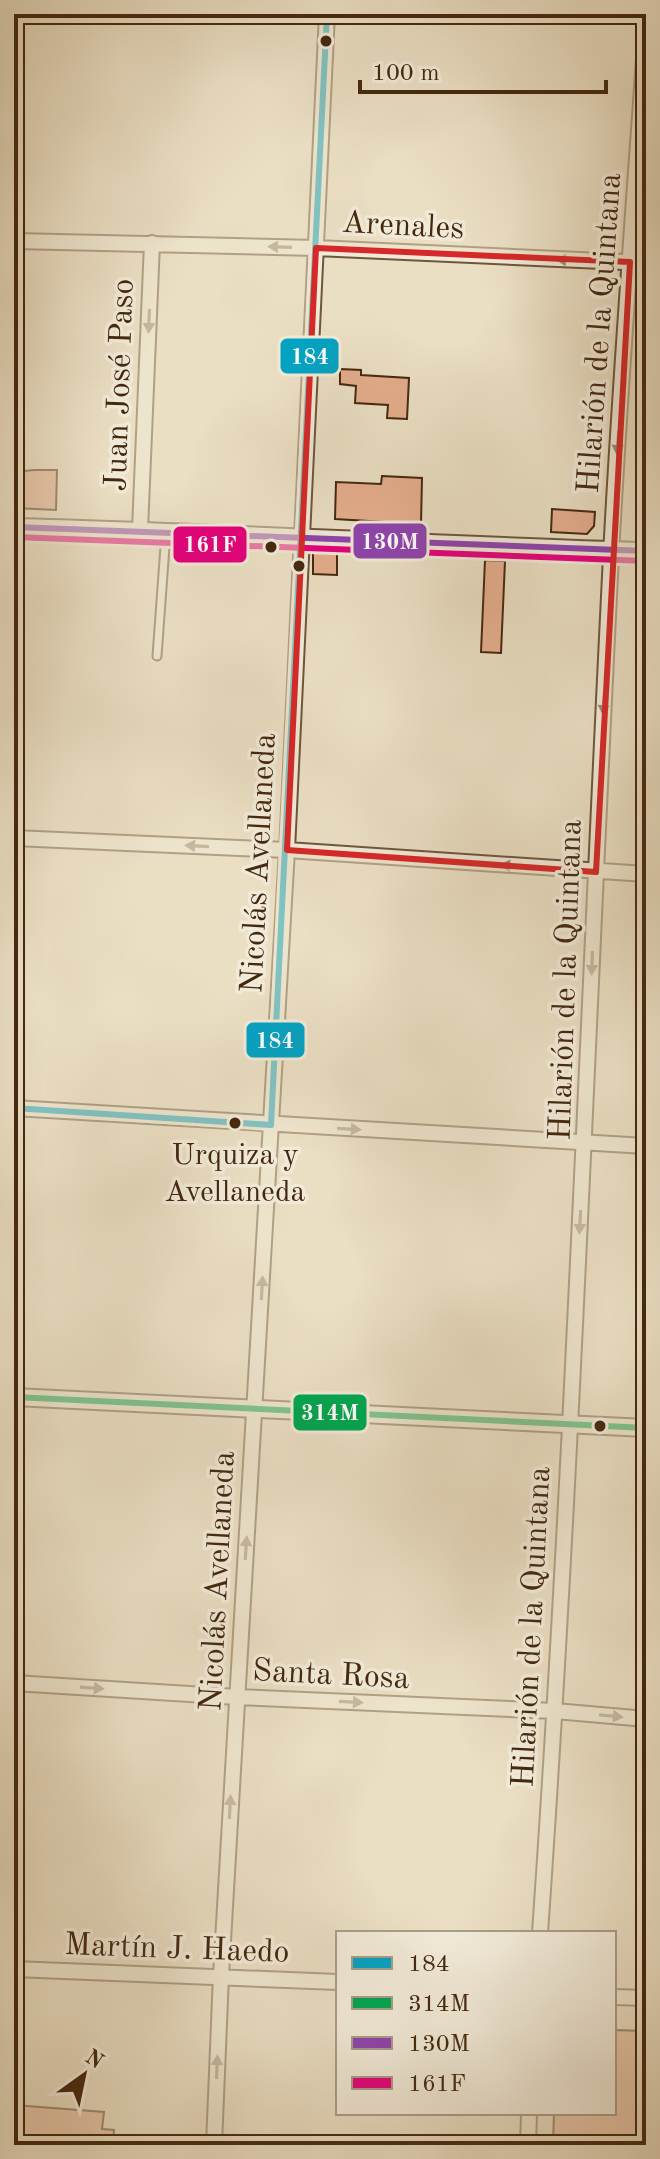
<svg xmlns="http://www.w3.org/2000/svg" width="660" height="2159" viewBox="0 0 660 2159" font-family="'Old Standard TT',serif">
	<style>
		.building { fill: #e4ad8d; stroke: #44280e; stroke-width: 2 }
		.lines { fill: none; stroke-linecap: round; stroke-linejoin: round }
		.service-casing { stroke: #6e563b; stroke-width: 11 }
		.minor-casing { stroke: #6e563b; stroke-width: 18 }
		.tertiary-casing { stroke: #6e563b; stroke-width: 20 }
		.service { stroke: #f1ead8; stroke-width: 7 }
		.minor { stroke: #f1ead8; stroke-width: 14 }
		.tertiary { stroke: #f1ead8; stroke-width: 16 }
		.bus-1-casing { stroke: #f1ead8; stroke-width: 12 }
		.bus-2-casing { stroke: #f1ead8; stroke-width: 12 }
		.bus-3-casing { stroke: #f1ead8; stroke-width: 12 }
		.bus-4-casing { stroke: #f1ead8; stroke-width: 12 }
		.bus-1 { stroke: #03a3c4; stroke-width: 6 }
		.bus-2 { stroke: #00a651; stroke-width: 6 }
		.bus-3 { stroke: #8e44ad; stroke-width: 6 }
		.bus-4 { stroke: #e5007d; stroke-width: 6 }
		.oneway { fill: #9a8973 }
		.marked { fill: none; stroke: #d62828; stroke-width: 6; stroke-linejoin: round }
		.bus-dot { fill: #44280e; stroke: #f1ead8; stroke-width: 3 }
		.labels { text-anchor: middle; stroke-width: 7; stroke-linejoin: round; paint-order: stroke }
		.bus-label { font-size: 30px; fill: #44280e; stroke: #f1ead8 }
		.street-label { font-size: 32px; fill: #44280e; stroke: #f1ead8 }
		.line-badge { stroke: #f1ead8; stroke-width: 3 }
		.badge-label { font-size: 22px; text-anchor: middle; font-weight: bold; fill: #fff }
	</style>
	<rect width="100%" height="100%" fill="#eadec3"/>
	<filter id="stains"><feTurbulence type="fractalNoise" baseFrequency=".0025" numOctaves="4"/><feColorMatrix values="0 0 0 0 .2 0 0 0 0 .09 0 0 0 0 .02 0 0 0 .5 -.17"/></filter>
	<radialGradient id="worn" r=".72"><stop offset=".6" stop-color="#630" stop-opacity="0"/><stop offset="1" stop-color="#630" stop-opacity=".3"/></radialGradient>
	<!-- building -->
	<path class="building" d="M340,369L361,370V375L409,378L407,419L387,418L388,405L355,403L356,386L340,384Z
		M34,470H57L56,510L14,508V472Z
		M382,476L422,478L421,524L335,519L336,482L381,484Z
		M552,509L595,512L594,526L587,534L551,532Z
		M313,550H337V575L313,574Z
		M485,560L505,561L501,653L481,652Z
		M614,2030L645,2031L646,2145H553L554,2113H614Z
		M14,2105L104,2112L102,2129L114,2130L113,2145H14Z"/>
	<g class="lines">
		<defs>
			<path id="service" d="M157,656L166,533"/>
			<path id="minor" d="M14,241L316,248L646,263
				M140,530L152,243
				M14,838L287,850L646,874
				M14,1108L646,1146
				M14,1683L237,1697L555,1711L646,1719
				M540,1933C572,1474 588,1015 611,556C620,381 634,205 646,30
				M14,1969L338,1982
				M614,1997L646,1998
				M214,2145L221,1975L287,850L327,14
				M528,2145L529,2113"/>
			<path id="tertiary" d="M14,527C225,532 435,545 646,551
				M14,1397L646,1428"/>
		</defs>
		<!-- service casing -->
		<use href="#service" class="service-casing"/>
		<!-- minor casing -->
		<use href="#minor" class="minor-casing"/>
		<!-- tertiary casing -->
		<use href="#tertiary" class="tertiary-casing"/>
		<!-- service -->
		<use href="#service" class="service"/>
		<!-- minor -->
		<use href="#minor" class="minor"/>
		<!-- tertiary -->
		<use href="#tertiary" class="tertiary"/>
		<defs>
			<path id="bus-1" d="M14,1108L271,1125L327,14"/>
			<path id="bus-2" d="M14,1397L646,1428"/>
			<path id="bus-3" d="M14,527L646,551"/>
			<path id="bus-4" d="M14,537L646,561"/>
		</defs>
		<!-- bus-1 casing -->
		<use href="#bus-1" class="bus-1-casing"/>
		<!-- bus-2 casing -->
		<use href="#bus-2" class="bus-2-casing"/>
		<!-- bus-3 casing -->
		<use href="#bus-3" class="bus-3-casing"/>
		<!-- bus-4 casing -->
		<use href="#bus-4" class="bus-4-casing"/>
		<!-- bus-1 -->
		<use href="#bus-1" class="bus-1"/>
		<!-- bus-2 -->
		<use href="#bus-2" class="bus-2"/>
		<!-- bus-3 -->
		<use href="#bus-3" class="bus-3"/>
		<!-- bus-4 -->
		<use href="#bus-4" class="bus-4"/>
	</g>
	<!-- one-way arrows -->
	<defs><path id="oneway-solid" d="M-6-.8H1V-3.2L6.5 0L1 3.2V.8H-6Z" transform="scale(2)"/></defs>
	<g class="oneway">
		<use href="#oneway-solid" transform="translate(280 247) rotate(-178)"/>
		<use href="#oneway-solid" transform="translate(568 260) rotate(-177)"/>
		<use href="#oneway-solid" transform="translate(149 321) rotate(92)"/>
		<use href="#oneway-solid" transform="translate(618 443) rotate(94)"/>
		<use href="#oneway-solid" transform="translate(604 703) rotate(93)"/>
		<use href="#oneway-solid" transform="translate(197 846) rotate(-177)"/>
		<use href="#oneway-solid" transform="translate(512 866) rotate(-176)"/>
		<use href="#oneway-solid" transform="translate(592 963) rotate(92)"/>
		<use href="#oneway-solid" transform="translate(349 1129) rotate(3)"/>
		<use href="#oneway-solid" transform="translate(580 1222) rotate(93)"/>
		<use href="#oneway-solid" transform="translate(262 1288) rotate(-87)"/>
		<use href="#oneway-solid" transform="translate(246 1548) rotate(-86)"/>
		<use href="#oneway-solid" transform="translate(92 1688) rotate(4)"/>
		<use href="#oneway-solid" transform="translate(351 1702) rotate(3)"/>
		<use href="#oneway-solid" transform="translate(611 1716) rotate(5)"/>
		<use href="#oneway-solid" transform="translate(230 1807) rotate(-87)"/>
		<use href="#oneway-solid" transform="translate(217 2067) rotate(-88)"/>
	</g>
	<!-- marked area -->
	<path d="M0 0H660V2159H0ZM316,248L630,262L596,872L287,850Z" fill="#eadec3" fill-opacity=".55" fill-rule="evenodd"/>
	<path class="marked" d="M316,248L630,262L596,872L287,850Z"/>
	<!-- markers -->
	<g class="bus-dot">
		<circle cx="326" cy="41" r="7"/>
		<circle cx="271" cy="547" r="7"/>
		<circle cx="299" cy="566" r="7"/>
		<circle cx="235" cy="1123" r="7"/>
		<circle cx="600" cy="1426" r="7"/>
	</g>
	<g class="labels">
		<!-- bus labels -->
		<g class="bus-label">
			<text x="235" y="1164">Urquiza y<tspan x="235" dy="37">Avellaneda</tspan></text>
		</g>
		<!-- street labels -->
		<g class="street-label">
			<text transform="translate(403 224) rotate(3)" y="11">Arenales</text>
			<text transform="translate(598 333) rotate(-86)" y="11">Hilarión de la Quintana</text>
			<text transform="translate(118 385) rotate(-88)" y="11">Juan José Paso</text>
			<text transform="translate(257 863) rotate(-87)" y="11">Nicolás Avellaneda</text>
			<text transform="translate(564 980) rotate(-88)" y="11">Hilarión de la Quintana</text>
			<text transform="translate(216 1581) rotate(-87)" y="11">Nicolás Avellaneda</text>
			<text transform="translate(530 1627) rotate(-87)" y="11">Hilarión de la Quintana</text>
			<text transform="translate(331 1673) rotate(3)" y="11">Santa Rosa</text>
			<text transform="translate(177 1947) rotate(2)" y="11">Martín J. Haedo</text>
		</g>
	</g>
	<g class="line-badge">
		<rect x="279" y="337" width="61" height="38" rx="8" fill="#03a3c4"/>
		<rect x="352" y="522" width="76" height="38" rx="8" fill="#8e44ad"/>
		<rect x="172" y="525" width="76" height="39" rx="8" fill="#e5007d"/>
		<rect x="245" y="1021" width="61" height="38" rx="8" fill="#03a3c4"/>
		<rect x="292" y="1393" width="76" height="39" rx="8" fill="#00a651"/>
	</g>
	<g class="badge-label">
		<text x="310" y="364">184</text>
		<text x="390" y="549">130M</text>
		<text x="210" y="552">161F</text>
		<text x="275" y="1048">184</text>
		<text x="330" y="1420">314M</text>
	</g>
	<!-- margin -->
	<rect width="660" height="2159" fill="none" stroke="#eadec3" stroke-width="48"/>
	<rect x="16" y="16" width="628" height="2127" fill="none" stroke="#44280e" stroke-width="4"/>
	<rect x="24" y="24" width="612" height="2111" fill="none" stroke="#44280e" stroke-width="2"/>
	<!-- legend -->
	<rect x="336" y="1931" width="280" height="184" fill="#f1ead8" stroke="#ac9c87" stroke-width="2"/>
	<rect x="352" y="1957" width="40" height="12" fill="#03a3c4" stroke="#ac9c87" stroke-width="2"/>
	<text x="408" y="1971" font-size="24" fill="#44280e">184</text>
	<rect x="352" y="1997" width="40" height="12" fill="#00a651" stroke="#ac9c87" stroke-width="2"/>
	<text x="408" y="2011" font-size="24" fill="#44280e">314M</text>
	<rect x="352" y="2037" width="40" height="12" fill="#8e44ad" stroke="#ac9c87" stroke-width="2"/>
	<text x="408" y="2051" font-size="24" fill="#44280e">130M</text>
	<rect x="352" y="2077" width="40" height="12" fill="#e5007d" stroke="#ac9c87" stroke-width="2"/>
	<text x="408" y="2091" font-size="24" fill="#44280e">161F</text>
	<!-- north arrow -->
	<g transform="translate(84 2075) rotate(33)" stroke="#f1ead8" stroke-width="6" paint-order="stroke">
	<path d="M0-6L14 30L0 20L-14 30Z" fill="#44280e"/>
	<text y="-12" font-size="22" font-weight="bold" text-anchor="middle" fill="#44280e">N</text>
	</g>
	<!-- scale -->
	<path d="M360 80v12h246v-12" fill="none" stroke="#44280e" stroke-width="4"/>
	<text x="372" y="80" font-size="24" fill="#44280e" stroke="#f1ead8" stroke-width="6" paint-order="stroke">100 m</text>
	<rect width="100%" height="100%" filter="url(#stains)"/>
	<rect width="100%" height="100%" fill="url(#worn)"/>
</svg>
